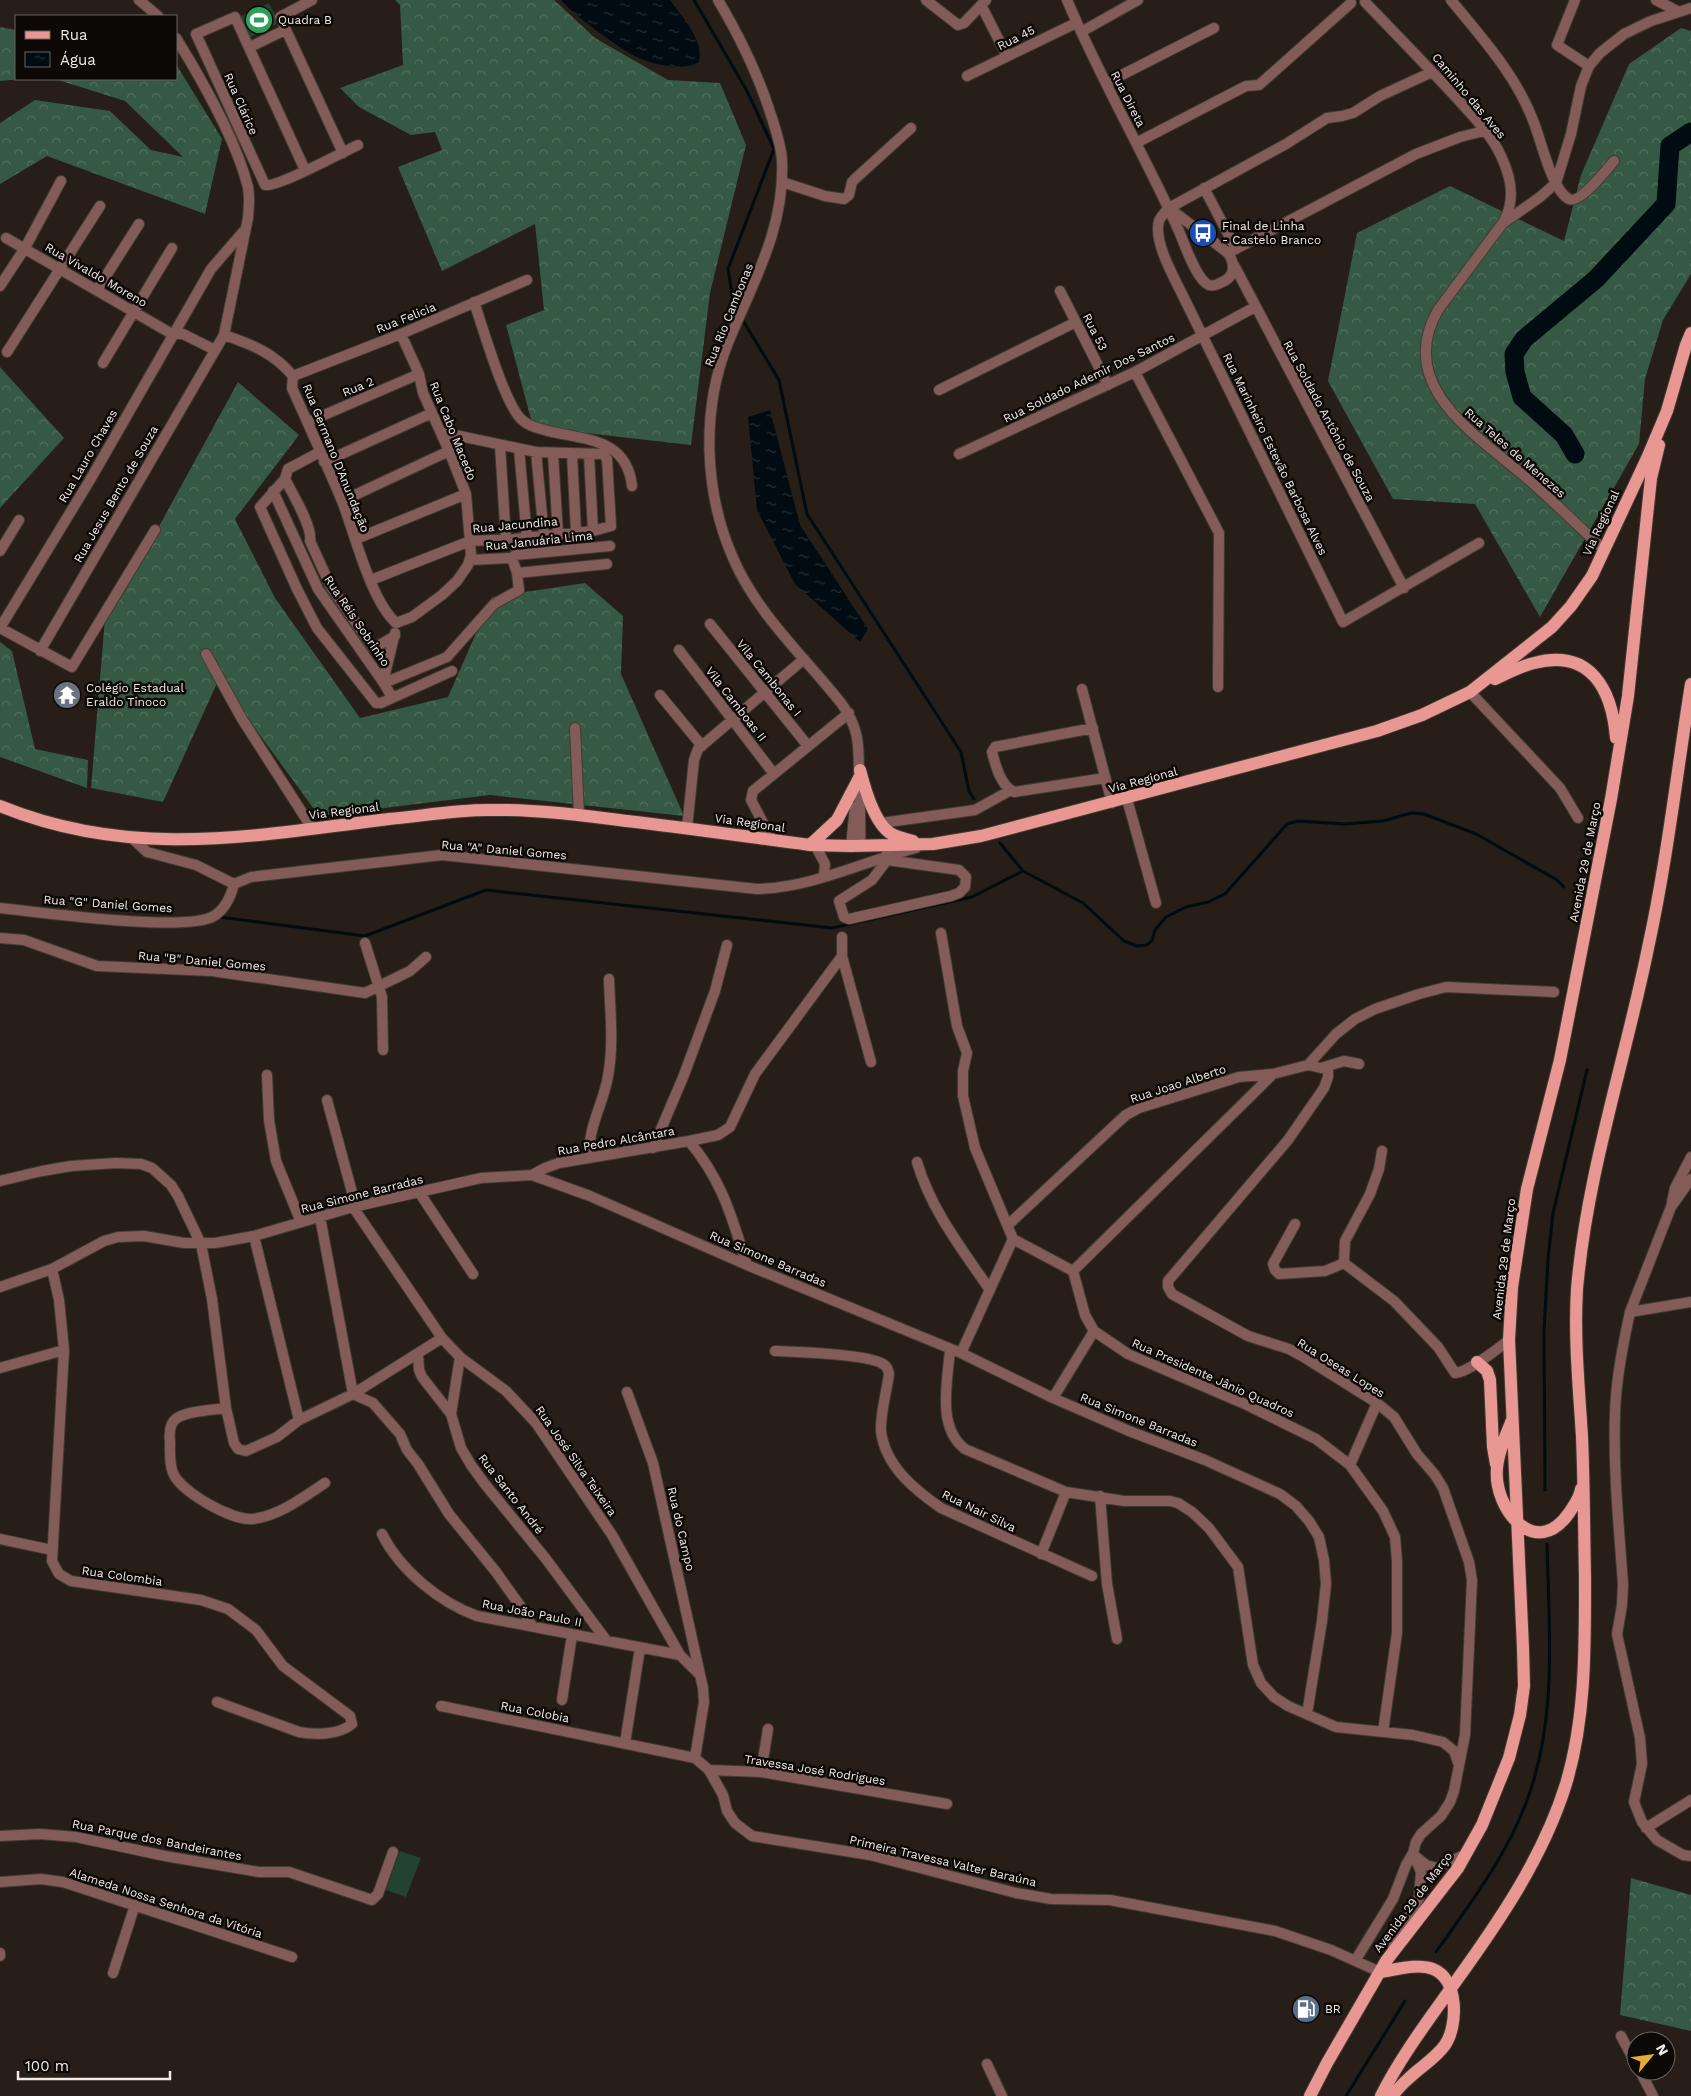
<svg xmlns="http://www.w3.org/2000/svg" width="1691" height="2096" viewBox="0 0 1691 2096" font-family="'Work Sans',sans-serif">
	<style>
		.grass { fill: #22442f }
		.forest { fill: url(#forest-crowns) }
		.water { fill: url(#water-ripples) }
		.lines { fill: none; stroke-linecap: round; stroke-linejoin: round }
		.stream { stroke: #000b12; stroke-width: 3 }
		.river { stroke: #000b12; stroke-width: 19 }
		.minor-casing { stroke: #423b34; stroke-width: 12 }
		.major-casing { stroke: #423b34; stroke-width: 14 }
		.minor { stroke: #835c59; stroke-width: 10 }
		.major { stroke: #e89793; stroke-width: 12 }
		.labels { text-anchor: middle; stroke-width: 5; stroke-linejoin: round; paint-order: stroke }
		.poi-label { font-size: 12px; fill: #f1ebe6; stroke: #0c0906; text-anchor: start }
		.street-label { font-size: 12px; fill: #f1ebe6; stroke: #0c0906 }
	</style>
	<defs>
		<pattern id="forest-crowns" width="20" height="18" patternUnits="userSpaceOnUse" patternTransform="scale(1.25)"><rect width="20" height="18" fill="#355942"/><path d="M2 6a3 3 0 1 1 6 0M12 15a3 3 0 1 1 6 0" fill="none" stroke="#53715d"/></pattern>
		<pattern id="water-ripples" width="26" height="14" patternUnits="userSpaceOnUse" patternTransform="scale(1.25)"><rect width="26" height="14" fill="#000b12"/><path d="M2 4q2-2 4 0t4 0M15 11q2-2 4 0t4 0" fill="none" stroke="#262f34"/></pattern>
	</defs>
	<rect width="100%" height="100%" fill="#261e17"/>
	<!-- grass -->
	<path class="grass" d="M269,3L279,23L249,38L239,17Z
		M400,1851L421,1858L406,1897L386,1890Z"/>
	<!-- forest -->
	<path class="forest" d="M395,0H554L595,38L668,80L720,83L746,145L710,293L691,445L533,427L506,325L544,310L535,224L442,271L398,167L442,150L435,132L411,135L359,107L340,88L403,65L400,5Z
		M0,27L16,30V79H22L0,81Z
		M1681,28L1691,31V274L1663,320L1645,379L1639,444L1540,617L1475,504L1393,499L1328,381L1357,233L1450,186L1564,241L1581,175L1629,64Z
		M176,64L222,139L205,214L47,156L0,184V123L35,100L110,111L151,150L183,157L125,101L55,79H176Z
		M0,367L64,438L0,508Z
		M238,382L299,435L235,519L275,598L360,718L448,697L492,597L585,583L623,616L621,674L684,816L490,795L319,816L219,679L163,802L91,788L105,618L157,530Z
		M0,642L12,651L35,749L88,760L87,788L0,757Z
		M1631,1878L1691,1895V2031L1620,2015Z"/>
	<!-- water -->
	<path class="water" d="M561,0H670C682,17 704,39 699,62C680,73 646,63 629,53C611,42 574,15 561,0Z
		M770,410L800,525L868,629L860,642L795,584L757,510L748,417Z"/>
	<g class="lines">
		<!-- stream -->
		<path class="stream" d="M694,0L747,91L774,149L728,269L734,306L738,314
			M742,319L779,380L807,514L961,752L969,791L974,799
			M1000,843L1023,871L1083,903L1124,941L1137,946L1147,945L1152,940L1155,930L1166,917L1186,907L1208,902L1225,894L1287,824L1298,821L1345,824L1383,821L1411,813L1424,814L1476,834L1557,880L1564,887
			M219,917L365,936L486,890L832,928L972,897L1023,871
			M1545,1490L1544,1331L1548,1260L1553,1213L1587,1070
			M1436,1952C1469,1905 1506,1857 1526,1803C1558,1720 1549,1630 1547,1544
			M1346,2096L1405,2001"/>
		<!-- river -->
		<path class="river" d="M1575,454L1564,435L1522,397L1515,372L1514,354L1524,339L1596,279L1666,204L1670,146L1691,132"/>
		<defs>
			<path id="minor" d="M139,0L158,16
				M312,0L280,17L343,153
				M718,0C740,37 758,74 771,115C776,130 781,145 782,160C785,229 753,282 728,343C701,410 704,492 733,558C757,614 804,656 841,703C863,732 858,754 859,788C860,807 861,826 860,846
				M926,0L958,25L964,23L986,0
				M1067,0C1100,78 1143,152 1178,229C1184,242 1196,280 1209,285C1212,286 1217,285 1220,283C1235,278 1236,265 1228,253L1169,208
				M1451,0C1482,38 1517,76 1534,123C1541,140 1552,191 1569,199C1580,204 1607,169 1614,161
				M1575,0L1557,45L1589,66
				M1656,0L1679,12
				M1365,2C1394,32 1423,62 1452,93C1469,112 1490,132 1501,156C1511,177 1516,199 1504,221
				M981,5L1007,56
				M1081,32L1138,0
				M250,47L285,30
				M1432,72L1380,96L1353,113L1342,116L1327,118L1286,144L1169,208C1165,212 1161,216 1159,221C1153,242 1175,279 1184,298L1343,622L1479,543
				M967,76L1076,23
				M1106,83L1214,28
				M1136,143L1246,86L1259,85L1351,3
				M305,170L235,17L196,34L265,185C276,188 343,152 358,145
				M782,182L825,196L844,199L849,195L852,182L856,178L911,128
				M1204,188L1236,249
				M6,238L172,334
				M1228,253L1416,154L1460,137L1484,131
				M1234,265L1404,588
				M0,286L25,248L61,181
				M97,290L139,224
				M1060,291L1108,385
				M474,302C483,328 504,402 521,419C529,427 541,429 552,432C589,440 627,440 632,486
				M172,334H183L215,350
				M224,335C251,344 274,353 293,376
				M7,352L100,206
				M103,363L172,248
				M1135,372L1219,533L1218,687
				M293,376L292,388C309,426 326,463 342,501C355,534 370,599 396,623
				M293,376L401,334L527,280
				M939,390L1076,322
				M308,422L419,374
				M500,445L506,540
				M519,449L527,538
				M320,452L288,469L285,479L260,507L297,589L317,628L376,703H381L452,671
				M536,452L544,536
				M553,454L558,534
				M572,454L576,532
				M959,454L1135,372L1255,307
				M589,455L593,531
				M324,462L432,413
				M285,479C292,493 313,527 310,541L331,587L373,647H376L395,636
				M273,491L318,589L383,682
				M342,501L449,451
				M356,539L466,494
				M1604,550C1579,526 1554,502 1528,479C1478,436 1394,387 1438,310L1502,224L1540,197L1556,183L1571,134L1581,86L1589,66L1600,53L1624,34L1651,21L1691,8
				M0,551L19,520
				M470,560L512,558L515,555L610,546
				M517,573L607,564
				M371,580L470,541L514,539L593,531L611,526L607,459L603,454L536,452L441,432
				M396,623L412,617L442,595L457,581L468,565L471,555L466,494L449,451L423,393L419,374L401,334
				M710,624L808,746
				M0,628L90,480L211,269L243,232
				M0,628L72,667L155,530
				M679,650L774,774
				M40,651L224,335L248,218C249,208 250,198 248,187C236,140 202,80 176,38
				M206,654L242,719L312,828
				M384,683L447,657L494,604L519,590L517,573L512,558
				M1082,689L1112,803
				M1470,692L1560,788L1578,818
				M660,695L702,746
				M392,697L383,682L395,633
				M575,728L579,815
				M1093,728L995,747L992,752C996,766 1000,785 1014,792L1105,778
				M1127,799L1156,903
				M881,823L975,810L1011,790
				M687,828L694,760L698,749L804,659
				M132,838L147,852L196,865L234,884L251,877L442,855L757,889C812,888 864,861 916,848
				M772,840L751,800L753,791L849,713
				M815,845L825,864L824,876
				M851,846L855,807
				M885,856L887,860L959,870L966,877L965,887L959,893L951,896L849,919L844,917L839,901L872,880L887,860
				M0,908C39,912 186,933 214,916C225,909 231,896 234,884
				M941,933L957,1026L967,1053L963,1071V1096L975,1148L1013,1239L1073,1271
				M842,937V956L871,1062
				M0,938L24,940L97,966L212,971L365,993L410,971L426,957
				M365,943L382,997L383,1050
				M1308,1065L1336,1034L1355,1019L1375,1009L1419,994L1446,987L1554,992
				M1328,1067V1077L1324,1088L1288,1140L1168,1281V1287L1172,1294L1248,1336L1289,1349L1302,1356L1377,1403L1394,1417L1417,1454L1435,1475L1443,1488L1469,1562L1472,1580L1465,1735L1454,1791L1450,1802L1441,1816L1421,1834L1416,1842L1413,1853L1421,1872L1419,1898L1393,1946
				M1273,1074L1073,1271L1085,1315L1094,1331L1128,1354L1247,1405L1316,1439L1350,1465L1383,1511L1395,1537L1397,1561V1633L1383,1732
				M267,1075L269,1120L276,1161L301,1222
				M327,1100L356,1207
				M689,1141L718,1135L730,1127L755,1074L842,956
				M653,1148L684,1075L715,991L727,945
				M590,1158C586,1130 604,1103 608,1076C614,1044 610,1011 609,979
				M917,1162C931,1210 962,1249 990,1290
				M532,1175L545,1168L559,1163L689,1141C723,1182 731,1215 747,1265
				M0,1181L42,1171L71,1166L116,1163L141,1164L152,1168L171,1185L178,1196L201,1244L212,1299L226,1408L234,1443L238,1449L246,1451L277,1437L299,1420L353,1394L442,1338
				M419,1192L473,1274
				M1672,1202L1675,1188L1691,1157
				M353,1207L442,1338L460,1357L506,1391L536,1423L612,1535L680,1655
				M320,1217L353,1394
				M1295,1224L1273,1264L1275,1270L1279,1274L1325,1271L1344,1263
				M1008,1225L1115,1125L1126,1115L1139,1108L1239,1077L1273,1074L1308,1065L1321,1068L1344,1061L1359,1064
				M254,1236L299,1420
				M1344,1263L1394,1301L1438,1347L1455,1373C1469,1372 1497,1349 1509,1340
				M1344,1263L1345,1241L1370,1194L1379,1169L1382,1151
				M52,1269L59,1300L64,1350L52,1561L59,1574L71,1581L201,1600L228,1609L256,1630L283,1666L350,1716L352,1724C339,1735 315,1735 299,1732L217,1702
				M0,1287L52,1269L104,1241L118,1237L144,1236L184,1243H215L254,1236L353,1207L481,1178L532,1175L590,1196L747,1265L961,1353L1053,1398L1129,1431L1205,1460L1280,1494L1296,1506L1309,1521L1319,1537L1324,1560L1326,1584L1322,1621L1307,1714
				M1691,1302L1630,1312C1623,1345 1616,1379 1615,1413C1613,1470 1619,1527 1623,1584L1622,1605L1617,1634L1640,1738L1642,1764L1634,1802L1642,1822L1657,1840L1683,1855L1691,1856
				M1630,1312L1671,1207L1691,1179
				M950,1349C948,1380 936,1427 965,1449L1066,1492L1124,1501H1170L1178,1503L1192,1512L1209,1528L1238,1567L1253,1665L1261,1683L1274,1697L1288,1706L1336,1727L1413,1735L1443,1742L1454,1751L1459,1765
				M775,1351C797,1352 868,1354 883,1364C887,1366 888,1369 889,1374C887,1390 880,1415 881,1431C885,1466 915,1490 941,1508L1092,1576
				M961,1353L1013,1239
				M418,1354L419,1370L422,1377L451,1414L461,1448L471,1465L484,1483L546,1559L606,1640
				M0,1368L64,1350
				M627,1392L653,1463L703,1688L704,1702L695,1758
				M353,1394L373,1403L400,1434L407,1450L418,1464L449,1514L496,1572L521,1607L532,1626
				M1053,1398L1094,1331
				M226,1408C213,1410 188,1411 177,1418C169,1423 169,1433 170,1442C170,1452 169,1463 173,1473C181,1492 232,1521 253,1519C279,1516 304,1497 325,1483
				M451,1414L460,1357
				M1350,1465L1377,1403
				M1100,1496L1107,1584L1117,1639
				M382,1534C400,1570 439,1602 477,1616L680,1655L700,1675
				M0,1539L52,1550
				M1041,1554L1066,1492
				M562,1700L572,1635
				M441,1706L695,1758L709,1770L761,1772L947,1804
				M625,1743L640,1648
				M709,1770L723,1795L727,1811L735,1823L752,1836L870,1855L1016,1893L1051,1899L1110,1900L1275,1931L1331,1950L1380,1972
				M761,1772L768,1729
				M1646,1828L1691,1800
				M0,1836L40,1834L76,1837L165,1856L259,1872H289L372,1900L378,1894L393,1852
				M1416,1857L1426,1865L1437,1868L1466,1854
				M0,1882L41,1879L63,1882L292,1957
				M0,1953V1956
				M1355,1961L1393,1899L1406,1865L1413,1853
				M113,1973L135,1905
				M1621,2036L1636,2064
				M987,2064L1002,2096
				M1640,2071L1653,2096"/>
			<path id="major" d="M1495,679C1508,673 1521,666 1534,663C1591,648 1612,690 1616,738
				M860,770C865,789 874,822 890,833C896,837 906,839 913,841
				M0,806C133,860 252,836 389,819C422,816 455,810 488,810C534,809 580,815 627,821C688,828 749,837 810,845L851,846L933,844L981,836L1377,731L1422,715L1470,692L1552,627L1571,606L1592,576L1648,456L1667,411L1686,345L1691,333
				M810,845L837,820L859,778
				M1477,1362L1487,1371L1490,1380L1493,1447L1496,1464
				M1512,1420C1506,1435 1498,1452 1497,1468C1493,1509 1536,1561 1569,1513C1574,1505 1580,1498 1581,1489
				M1380,1972C1395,1970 1418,1963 1433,1969C1459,1979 1458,2026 1445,2045C1435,2059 1420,2067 1408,2079C1402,2084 1397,2090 1392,2096
				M1310,2096L1327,2063L1386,1961L1458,1868L1482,1825L1509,1758L1520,1715L1524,1686L1523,1648L1509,1340L1512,1287L1527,1189L1560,1060L1611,799L1628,696L1651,478L1659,445
				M1381,2096C1401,2056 1428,2021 1454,1984C1498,1923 1543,1858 1566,1784C1586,1717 1585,1647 1585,1578C1584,1531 1584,1484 1582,1437C1579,1388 1574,1338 1577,1289C1587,1173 1625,1061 1648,948C1667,861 1677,772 1691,684"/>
		</defs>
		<!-- minor casing -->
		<use href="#minor" class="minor-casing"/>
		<!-- major casing -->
		<use href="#major" class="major-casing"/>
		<!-- minor -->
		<use href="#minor" class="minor"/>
		<!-- major -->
		<use href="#major" class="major"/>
	</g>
	<!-- icons -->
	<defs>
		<symbol id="stadium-disc" viewBox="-11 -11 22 22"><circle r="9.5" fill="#2e9e5b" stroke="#0c0906"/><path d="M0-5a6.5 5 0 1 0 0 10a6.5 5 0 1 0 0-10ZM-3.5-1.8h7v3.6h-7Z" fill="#fff"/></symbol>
		<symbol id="bus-disc" viewBox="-11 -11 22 22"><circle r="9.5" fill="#1a4fb4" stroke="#0c0906"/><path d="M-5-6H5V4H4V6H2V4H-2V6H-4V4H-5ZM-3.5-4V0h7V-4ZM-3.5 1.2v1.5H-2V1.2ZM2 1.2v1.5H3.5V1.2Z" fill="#fff"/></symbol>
		<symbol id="temple-disc" viewBox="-11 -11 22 22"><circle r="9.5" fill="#6b7280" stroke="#0c0906"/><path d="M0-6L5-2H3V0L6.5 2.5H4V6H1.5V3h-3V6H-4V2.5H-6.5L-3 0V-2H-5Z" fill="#fff"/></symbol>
		<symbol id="fuel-disc" viewBox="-11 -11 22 22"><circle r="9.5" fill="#5c6f8a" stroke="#0c0906"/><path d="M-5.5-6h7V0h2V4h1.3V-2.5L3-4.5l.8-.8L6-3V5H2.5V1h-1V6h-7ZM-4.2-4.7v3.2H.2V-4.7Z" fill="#fff"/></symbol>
	</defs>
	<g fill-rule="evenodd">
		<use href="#stadium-disc" x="243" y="4" width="32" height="32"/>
		<use href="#bus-disc" x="1187" y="217" width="32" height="32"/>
		<use href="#temple-disc" x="51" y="679" width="32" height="32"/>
		<use href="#fuel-disc" x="1290" y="1993" width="32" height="32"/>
	</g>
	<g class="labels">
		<!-- poi labels -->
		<g class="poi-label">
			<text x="278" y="24">Quadra B</text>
			<text x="1222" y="230">Final de Linha<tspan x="1222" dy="14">- Castelo Branco</tspan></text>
			<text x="86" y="692">Colégio Estadual<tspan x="86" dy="14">Eraldo Tinoco</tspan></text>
			<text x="1325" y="2013">BR</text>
		</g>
		<!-- street labels -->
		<g class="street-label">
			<text transform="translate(1016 38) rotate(-26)" y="4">Rua 45</text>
			<text transform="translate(1469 96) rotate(50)" y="4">Caminho das Aves</text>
			<text transform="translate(1128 99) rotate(63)" y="4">Rua Direta</text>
			<text transform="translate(241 104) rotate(66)" y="4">Rua Clárice</text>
			<text transform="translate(96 275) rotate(30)" y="4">Rua Vivaldo Moreno</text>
			<text transform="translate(729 315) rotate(-68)" y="4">Rua Rio Cambonas</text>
			<text transform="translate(406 318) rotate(-22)" y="4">Rua Felicia</text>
			<text transform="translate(1095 332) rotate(63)" y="4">Rua 53</text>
			<text transform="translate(1089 378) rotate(-26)" y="4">Rua Soldado Ademir Dos Santos</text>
			<text transform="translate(358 387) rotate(-23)" y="4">Rua 2</text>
			<text transform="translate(1329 421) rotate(62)" y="4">Rua Soldado Antônio de Souza</text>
			<text transform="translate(453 431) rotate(68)" y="4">Rua Cabo Macedo</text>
			<text transform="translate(1515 453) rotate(41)" y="4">Rua Teles de Menezes</text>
			<text transform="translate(1275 454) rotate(64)" y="4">Rua Marinheiro Estevão Barbosa Alves</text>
			<text transform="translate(88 456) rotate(-60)" y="4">Rua Lauro Chaves</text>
			<text transform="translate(336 458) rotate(68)" y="4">Rua Germano D'Anundação</text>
			<text transform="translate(116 494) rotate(-60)" y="4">Rua Jesus Bento de Souza</text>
			<text transform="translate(1601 523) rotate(-65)" y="4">Via Regional</text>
			<text transform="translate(515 525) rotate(-5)" y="4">Rua Jacundina</text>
			<text transform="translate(539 541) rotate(-6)" y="4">Rua Januária Lima</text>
			<text transform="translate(357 621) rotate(56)" y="4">Rua Réis Sobrinho</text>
			<text transform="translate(769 678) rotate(51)" y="4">Vila Cambonas I</text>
			<text transform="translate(736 704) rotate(52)" y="4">Vila Camboas II</text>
			<text transform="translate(1143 780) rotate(-15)" y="4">Via Regional</text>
			<text transform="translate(344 811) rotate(-7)" y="4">Via Regional</text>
			<text transform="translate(750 823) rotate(8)" y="4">Via Regional</text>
			<text transform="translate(504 850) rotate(5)" y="4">Rua "A" Daniel Gomes</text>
			<text transform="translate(1585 862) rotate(-79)" y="4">Avenida 29 de Março</text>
			<text transform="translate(108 904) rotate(4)" y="4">Rua "G" Daniel Gomes</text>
			<text transform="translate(202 961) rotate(5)" y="4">Rua "B" Daniel Gomes</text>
			<text transform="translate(1178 1084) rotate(-18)" y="4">Rua Joao Alberto</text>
			<text transform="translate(616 1141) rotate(-10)" y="4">Rua Pedro Alcântara</text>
			<text transform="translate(362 1194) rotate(-14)" y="4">Rua Simone Barradas</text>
			<text transform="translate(768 1259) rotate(23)" y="4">Rua Simone Barradas</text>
			<text transform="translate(1504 1259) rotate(-83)" y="4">Avenida 29 de Março</text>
			<text transform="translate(1341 1368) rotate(32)" y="4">Rua Oseas Lopes</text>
			<text transform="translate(1213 1378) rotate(24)" y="4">Rua Presidente Jânio Quadros</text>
			<text transform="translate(1139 1420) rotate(22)" y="4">Rua Simone Barradas</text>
			<text transform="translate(576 1461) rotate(55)" y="4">Rua José Silva Teixeira</text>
			<text transform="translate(511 1494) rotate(52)" y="4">Rua Santo André</text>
			<text transform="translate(979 1511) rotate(26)" y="4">Rua Nair Silva</text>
			<text transform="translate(681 1529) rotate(77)" y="4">Rua do Campo</text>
			<text transform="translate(122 1576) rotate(8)" y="4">Rua Colombia</text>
			<text transform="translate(532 1613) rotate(11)" y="4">Rua João Paulo II</text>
			<text transform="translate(535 1712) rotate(11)" y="4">Rua Colobia</text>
			<text transform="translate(815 1770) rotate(9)" y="4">Travessa José Rodrigues</text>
			<text transform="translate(157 1840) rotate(11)" y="4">Rua Parque dos Bandeirantes</text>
			<text transform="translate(943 1861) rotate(13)" y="4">Primeira Travessa Valter Baraúna</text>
			<text transform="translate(1413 1902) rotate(-53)" y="4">Avenida 29 de Março</text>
			<text transform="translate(166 1903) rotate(18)" y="4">Alameda Nossa Senhora da Vitória</text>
		</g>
	</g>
	<!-- legend -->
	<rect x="15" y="15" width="162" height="65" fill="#0c0906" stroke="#686360"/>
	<rect x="25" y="31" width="25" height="8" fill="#e89793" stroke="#686360"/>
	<text x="60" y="40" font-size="15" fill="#f1ebe6">Rua</text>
	<rect x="25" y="52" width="25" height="15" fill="url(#water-ripples)" stroke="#686360"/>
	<text x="60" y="65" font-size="15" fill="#f1ebe6">Água</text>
	<!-- north arrow -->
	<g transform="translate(1651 2056) rotate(61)"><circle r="24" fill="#0c0906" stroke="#686360"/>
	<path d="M0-4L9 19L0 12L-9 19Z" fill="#e9ab38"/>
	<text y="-8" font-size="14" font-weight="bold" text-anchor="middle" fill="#f1ebe6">N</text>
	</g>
	<!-- scale -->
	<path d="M18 2071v8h152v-8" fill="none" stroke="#f1ebe6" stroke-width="2.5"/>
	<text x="25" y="2071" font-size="15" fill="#f1ebe6" stroke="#0c0906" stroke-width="4" paint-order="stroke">100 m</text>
</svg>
